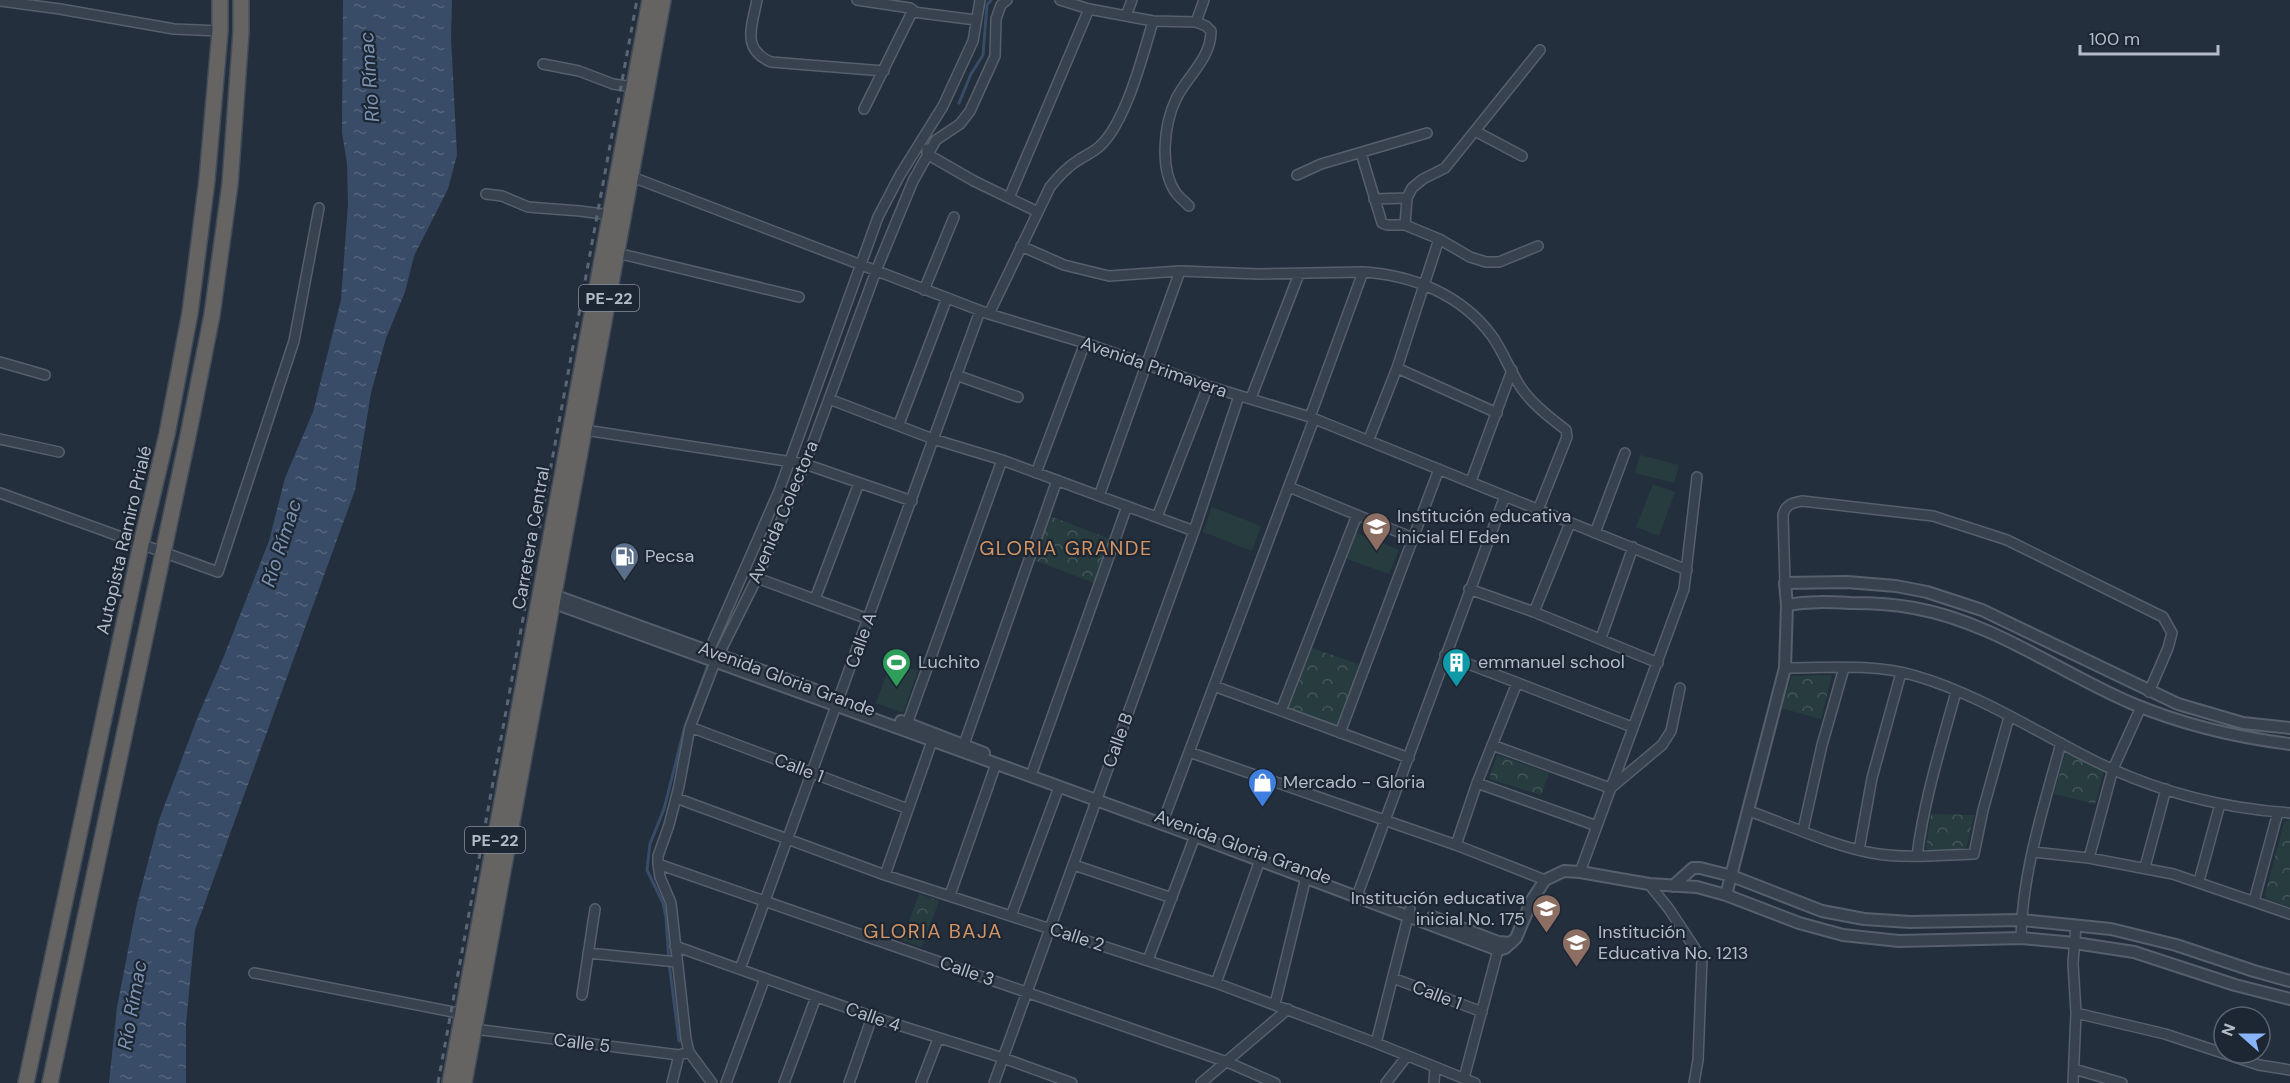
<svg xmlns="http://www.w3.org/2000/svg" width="2290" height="1083" viewBox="0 0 2290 1083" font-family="'DM Sans',sans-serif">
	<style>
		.forest { fill: url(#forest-crowns) }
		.pitch { fill: #263c3f }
		.water { fill: url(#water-ripples) }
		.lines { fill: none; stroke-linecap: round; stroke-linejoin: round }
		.stream { stroke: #394c67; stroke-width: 3 }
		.minor-casing { stroke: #565f6c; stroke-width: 12 }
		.tertiary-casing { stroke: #565f6c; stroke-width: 14 }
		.trunk-casing { stroke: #434c59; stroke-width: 18 }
		.minor { stroke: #38414e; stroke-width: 9 }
		.tertiary { stroke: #38414e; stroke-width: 10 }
		.trunk { stroke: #656462; stroke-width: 15 }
		.rail { stroke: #5a6575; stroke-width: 3; stroke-dasharray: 6 6; stroke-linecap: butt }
		.labels { text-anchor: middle; stroke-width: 4.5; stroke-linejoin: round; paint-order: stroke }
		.shield { fill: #1d2633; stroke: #878f9c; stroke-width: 1.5 }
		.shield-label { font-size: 16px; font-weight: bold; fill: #b4bcc9 }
		.street-label { font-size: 18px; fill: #b4bcc9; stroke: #1d2633 }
		.poi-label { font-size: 18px; fill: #b4bcc9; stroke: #1d2633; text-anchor: start }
		.water-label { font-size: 20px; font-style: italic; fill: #7c92b1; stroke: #1d2633 }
		.neighbourhood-label { font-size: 20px; letter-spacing: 1.5px; fill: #d59563; stroke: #1d2633 }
	</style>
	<defs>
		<pattern id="forest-crowns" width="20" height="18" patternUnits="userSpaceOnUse" patternTransform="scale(1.5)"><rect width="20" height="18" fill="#263c3f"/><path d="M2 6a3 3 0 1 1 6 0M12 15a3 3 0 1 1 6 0" fill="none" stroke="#435659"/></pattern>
		<pattern id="water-ripples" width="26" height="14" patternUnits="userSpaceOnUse" patternTransform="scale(1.5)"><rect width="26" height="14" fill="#394c67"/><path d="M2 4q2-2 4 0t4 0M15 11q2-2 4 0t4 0" fill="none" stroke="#53647b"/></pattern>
	</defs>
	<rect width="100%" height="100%" fill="#242f3e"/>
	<!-- forest -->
	<path class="forest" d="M1050,516L1110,539L1094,583L1034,560Z
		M1309,647L1361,665L1336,729L1284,710Z
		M1832,675L1821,719L1781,708L1792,676Z
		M2068,753L2104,771L2095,804L2054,794L2065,754Z
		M1497,755L1549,773L1541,795L1489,779Z
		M1931,814L1974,815L1966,849L1928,852L1926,848Z
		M2290,819V907L2267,899L2265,894L2284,823Z
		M919,894L939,901L922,947L902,940Z"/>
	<!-- pitch -->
	<path class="pitch" d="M1640,455L1679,465L1674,483L1635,473Z
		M1653,484L1675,492L1659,536L1636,527Z
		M1212,507L1261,526L1252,551L1203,532Z
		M1354,532L1399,550L1389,574L1344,558Z
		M891,662L918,671L903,713L876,703Z"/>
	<!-- water -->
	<path class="water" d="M343,0H452L451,38L457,155L448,189L414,256L405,292L386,338L371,393L355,490L195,930L186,1024V1083H109L117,1007L137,904L159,820L198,716L224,656L269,541L285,478L313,412L341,300L348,204L347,164L342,132Z"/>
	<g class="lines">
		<!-- stream -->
		<path class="stream" d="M959,103L971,74L983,55L987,5L991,0
			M679,1041L669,962L666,917L663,903L647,870L650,844L664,809L684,730L709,662"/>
		<defs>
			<path id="minor" d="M757,0C752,26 741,49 771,62L884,71
				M857,0L910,8L913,10L864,109
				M1060,0L1089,9L1153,21L1196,22L1206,26L1211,31C1211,59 1187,76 1176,99C1164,124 1159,169 1176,193C1179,197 1185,202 1189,206
				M0,1L60,9L174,29L220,31
				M913,12L976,20
				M1126,16L1132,0
				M1196,22L1204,0
				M543,64L579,71L613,84L634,87
				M1475,131L1522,156
				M927,149V154L974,181L1038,212
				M1361,153L1382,223L1387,225H1405L1439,239L1470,257L1486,262H1499L1538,246
				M627,175L989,314L1085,343L1208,386L1310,417L1687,570
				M1297,175L1321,164L1427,133
				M486,194L502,196L528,207L580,211L610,215
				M1009,198L1089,9
				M1374,199L1407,198
				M1405,225L1407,198L1412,188L1423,179L1445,168L1540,50
				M1021,246L1064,265L1109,276L1180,271L1259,274L1363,272C1413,275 1462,295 1492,336C1502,350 1508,366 1517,381C1527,400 1549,417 1566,430L1567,437L1538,510
				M617,253L799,297
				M924,290L954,217
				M989,314L1050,187C1058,177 1066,168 1077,161C1084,156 1094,152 1100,146C1126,122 1143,55 1153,21
				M0,362L45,375
				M1397,368L1497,413
				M956,375L1018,397
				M1251,398L1299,274
				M829,399L933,439L1002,460L1194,531
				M1310,417L1363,272
				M899,424L947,298
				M585,430L805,464L912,501
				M0,439L59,452
				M1369,439L1397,368L1439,239
				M1036,473L1085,343
				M1471,481L1512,370
				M1289,487L1413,538
				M0,493L218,572L294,341L319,208
				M1099,496L1180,271
				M1157,517L1208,386
				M1595,533L1625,453
				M757,578L868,619
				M1785,583L1783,515C1786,504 1792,503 1802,501L1933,516L2007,540L2163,617L2172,633L2168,648L2149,692
				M1469,589L1534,612L1658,663
				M815,599L859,483
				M1534,612L1570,523
				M1601,638L1633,547
				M709,651L779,491L878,217L900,175L943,106L973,41L980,0
				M1445,655L1632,727
				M1785,668C1828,668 1875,663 1916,676C1972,692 2029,727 2081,754C2145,788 2217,808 2290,813
				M1214,686L1409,758
				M1281,711L1357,515
				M907,724L1002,460
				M690,727L908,809
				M1340,733L1439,469
				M1492,745L1610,788
				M962,750L1057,480
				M1189,752L1456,845L1545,880
				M1033,770L1127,506
				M1477,783L1597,826
				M1612,787L1662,745L1671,731L1680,688
				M676,798L885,875L1216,983L1376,1043L1475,1083
				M1749,811C1789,825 1830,845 1872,853C1905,859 1940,855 1974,854L1983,810L2009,717
				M1162,824L1314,419
				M1803,830L1822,745L1844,668
				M1456,845L1477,783L1517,683
				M1859,850L1872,778L1901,673
				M2033,852L2089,858L2173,874L2290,914
				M1917,856C1924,800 1941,746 1956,692
				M2089,858L2113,769L2141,707
				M658,864L1227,1062L1275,1083
				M1074,865L1172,898
				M2145,867L2166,789
				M1580,872L1684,589L1697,477
				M885,875L932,741
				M2199,881L2220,804
				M1649,884L1669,909L1702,959L1698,1060L1694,1083
				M950,895L996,764
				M1357,896L1505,496
				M2254,901L2278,812
				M1011,916L1059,787
				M2076,926L2073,963L2076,1013L2165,1034L2259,1065L2290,1070
				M2021,938C2022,872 2044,806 2061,743
				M675,946L873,1017L1003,1058L1072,1083
				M588,953L677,962
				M1148,960L1195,836
				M740,969L980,311
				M254,973L463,1014
				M1393,978L1482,1012
				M1216,983L1260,860
				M582,995L595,909
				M1275,1004L1306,877
				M474,1029L679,1055L689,1052
				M1376,1043L1410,909
				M2074,1069L2122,1083
				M1464,1078L1498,950
				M672,1083L679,1055
				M712,1083L689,1052L686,1039L671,903L660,877L658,864V856L669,825L679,786L690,727L715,662L757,578L805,464L876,271L913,181L936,140L960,124L970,111L995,56L996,19L1001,5L1007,0
				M726,1083L765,978
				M784,1083L816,997
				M849,1083L872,1017
				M921,1083L938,1039
				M994,1083L1194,531L1239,396
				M1201,1083L1288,1009
				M1386,1083L1407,1056
				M1434,1083L1435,1067
				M2073,1083L2076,1013"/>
			<path id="tertiary" d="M548,593L818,691
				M546,600L1195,836L1498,950L1505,948L1516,938L1532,900L1545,880L1564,871L1580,872L1649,884L1697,887L1726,895L1799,923L1843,935L1899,941L2021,938L2075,943L2134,952L2235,985L2290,999
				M1787,605C1809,601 1829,602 1851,603C1872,603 1893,604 1914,608C1993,622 2059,672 2131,703C2183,725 2235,737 2290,744
				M901,721L984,753
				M1673,886L1693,868H1700L1732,876L1822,911L1864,919L1910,922L2022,920L2111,929L2176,945L2254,971L2290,981
				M1726,895L1785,668L1787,605L1785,583L1847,582L1896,586L1927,592L1982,610L2178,704L2243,723L2290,728
				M1433,917L1498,942L1511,943"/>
			<path id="trunk" d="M26,1083L141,544L167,434L190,313L207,180L220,31V0
				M50,1083L188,436L212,315L230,184L241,32V0
				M450,1083L650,0
				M464,1083L663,0"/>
		</defs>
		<!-- minor casing -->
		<use href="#minor" class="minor-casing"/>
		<!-- tertiary casing -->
		<use href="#tertiary" class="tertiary-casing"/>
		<!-- trunk casing -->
		<use href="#trunk" class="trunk-casing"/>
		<!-- minor -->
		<use href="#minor" class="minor"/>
		<!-- tertiary -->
		<use href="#tertiary" class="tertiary"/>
		<!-- trunk -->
		<use href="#trunk" class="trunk"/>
		<!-- rail -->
		<path class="rail" d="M438,1083C504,722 570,361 637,0"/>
	</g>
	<!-- icons -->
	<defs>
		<symbol id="school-pin" viewBox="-11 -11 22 30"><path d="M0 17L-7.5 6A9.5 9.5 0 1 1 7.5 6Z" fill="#8d6e63" stroke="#1d2633"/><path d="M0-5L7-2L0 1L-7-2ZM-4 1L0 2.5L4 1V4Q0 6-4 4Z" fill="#fff"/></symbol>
		<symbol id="fuel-pin" viewBox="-11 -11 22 30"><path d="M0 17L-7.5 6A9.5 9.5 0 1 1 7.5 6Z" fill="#5c6f8a" stroke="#1d2633"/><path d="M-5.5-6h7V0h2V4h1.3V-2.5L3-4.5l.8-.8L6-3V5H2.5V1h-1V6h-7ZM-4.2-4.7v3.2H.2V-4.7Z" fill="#fff"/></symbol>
		<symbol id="stadium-pin" viewBox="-11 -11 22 30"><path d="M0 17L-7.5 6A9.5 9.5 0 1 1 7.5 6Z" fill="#2e9e5b" stroke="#1d2633"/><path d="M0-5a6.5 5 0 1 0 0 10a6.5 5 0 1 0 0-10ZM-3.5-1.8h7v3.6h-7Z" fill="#fff"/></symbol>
		<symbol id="building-pin" viewBox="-11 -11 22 30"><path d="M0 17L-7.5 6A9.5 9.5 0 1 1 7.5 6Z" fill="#0f9aa8" stroke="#1d2633"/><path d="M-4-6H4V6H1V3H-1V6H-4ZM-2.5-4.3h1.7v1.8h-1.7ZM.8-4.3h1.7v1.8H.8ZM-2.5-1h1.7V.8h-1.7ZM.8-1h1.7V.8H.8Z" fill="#fff"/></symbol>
		<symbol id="shop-pin" viewBox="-11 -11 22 30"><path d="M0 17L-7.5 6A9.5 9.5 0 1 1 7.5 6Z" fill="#3f7fe0" stroke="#1d2633"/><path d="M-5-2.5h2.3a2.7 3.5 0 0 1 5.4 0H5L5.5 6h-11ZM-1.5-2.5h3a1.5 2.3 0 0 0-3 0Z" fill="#fff"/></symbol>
	</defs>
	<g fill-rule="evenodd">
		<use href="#school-pin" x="1360" y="510" width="33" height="45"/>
		<use href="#fuel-pin" x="608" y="540" width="33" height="45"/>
		<use href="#stadium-pin" x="880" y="646" width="33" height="45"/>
		<use href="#building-pin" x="1440" y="646" width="33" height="45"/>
		<use href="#shop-pin" x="1246" y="766" width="33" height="45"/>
		<use href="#school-pin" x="1530" y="892" width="33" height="45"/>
		<use href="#school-pin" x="1560" y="926" width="33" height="45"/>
	</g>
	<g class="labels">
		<!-- shield labels -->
		<g class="shield">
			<rect x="579" y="285" width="60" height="26" rx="4.5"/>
			<rect x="465" y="827" width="60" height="26" rx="4.5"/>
		</g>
		<g class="shield-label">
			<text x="609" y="304">PE-22</text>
			<text x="495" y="846">PE-22</text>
		</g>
		<!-- street labels -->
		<g class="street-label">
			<text transform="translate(1154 367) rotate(19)" y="6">Avenida Primavera</text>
			<text transform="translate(783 512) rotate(-67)" y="6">Avenida Colectora</text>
			<text transform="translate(531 538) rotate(-80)" y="6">Carretera Central</text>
			<text transform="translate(124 540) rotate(-77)" y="6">Autopista Ramiro Prialé</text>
			<text transform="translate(861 640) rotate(-70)" y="6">Calle A</text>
			<text transform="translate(787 679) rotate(20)" y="6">Avenida Gloria Grande</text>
			<text transform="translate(1118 740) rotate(-70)" y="6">Calle B</text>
			<text transform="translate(799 768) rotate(21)" y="6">Calle 1</text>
			<text transform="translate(1243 847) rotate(20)" y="6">Avenida Gloria Grande</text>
			<text transform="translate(1077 937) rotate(18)" y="6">Calle 2</text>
			<text transform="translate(967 971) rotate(19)" y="6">Calle 3</text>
			<text transform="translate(1437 995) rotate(21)" y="6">Calle 1</text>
			<text transform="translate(873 1017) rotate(19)" y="6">Calle 4</text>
			<text transform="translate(582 1043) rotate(7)" y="6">Calle 5</text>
		</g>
		<!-- poi labels -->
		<g class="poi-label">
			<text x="1397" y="522">Institución educativa<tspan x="1397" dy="21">inicial El Eden</tspan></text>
			<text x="645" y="562">Pecsa</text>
			<text x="918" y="668">Luchito</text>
			<text x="1478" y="668">emmanuel school</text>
			<text x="1283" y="788">Mercado - Gloria</text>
			<text x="1525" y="904" text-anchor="end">Institución educativa<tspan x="1525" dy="21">inicial No. 175</tspan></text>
			<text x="1598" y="938">Institución<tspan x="1598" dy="21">Educativa No. 1213</tspan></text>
		</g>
		<!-- water labels -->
		<g class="water-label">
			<text transform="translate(369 77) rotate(-94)" y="7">Río Rímac</text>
			<text transform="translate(281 543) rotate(-72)" y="7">Río Rímac</text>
			<text transform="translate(132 1005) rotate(-80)" y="7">Río Rímac</text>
		</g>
		<!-- neighbourhood labels -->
		<g class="neighbourhood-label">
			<text x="1066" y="555">GLORIA GRANDE</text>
			<text x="933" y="938">GLORIA BAJA</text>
		</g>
	</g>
	<!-- north arrow -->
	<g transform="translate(2242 1035) rotate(291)"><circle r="28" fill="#1d2633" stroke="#59626f" stroke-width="1.5"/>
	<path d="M0-4.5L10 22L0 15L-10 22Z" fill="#8ab4f8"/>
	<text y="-9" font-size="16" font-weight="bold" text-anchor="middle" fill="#b4bcc9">N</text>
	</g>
	<!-- scale -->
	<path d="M2080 45v9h138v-9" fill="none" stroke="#b4bcc9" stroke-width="3"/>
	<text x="2089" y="45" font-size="18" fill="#b4bcc9" stroke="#1d2633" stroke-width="4.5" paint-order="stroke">100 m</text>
</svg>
